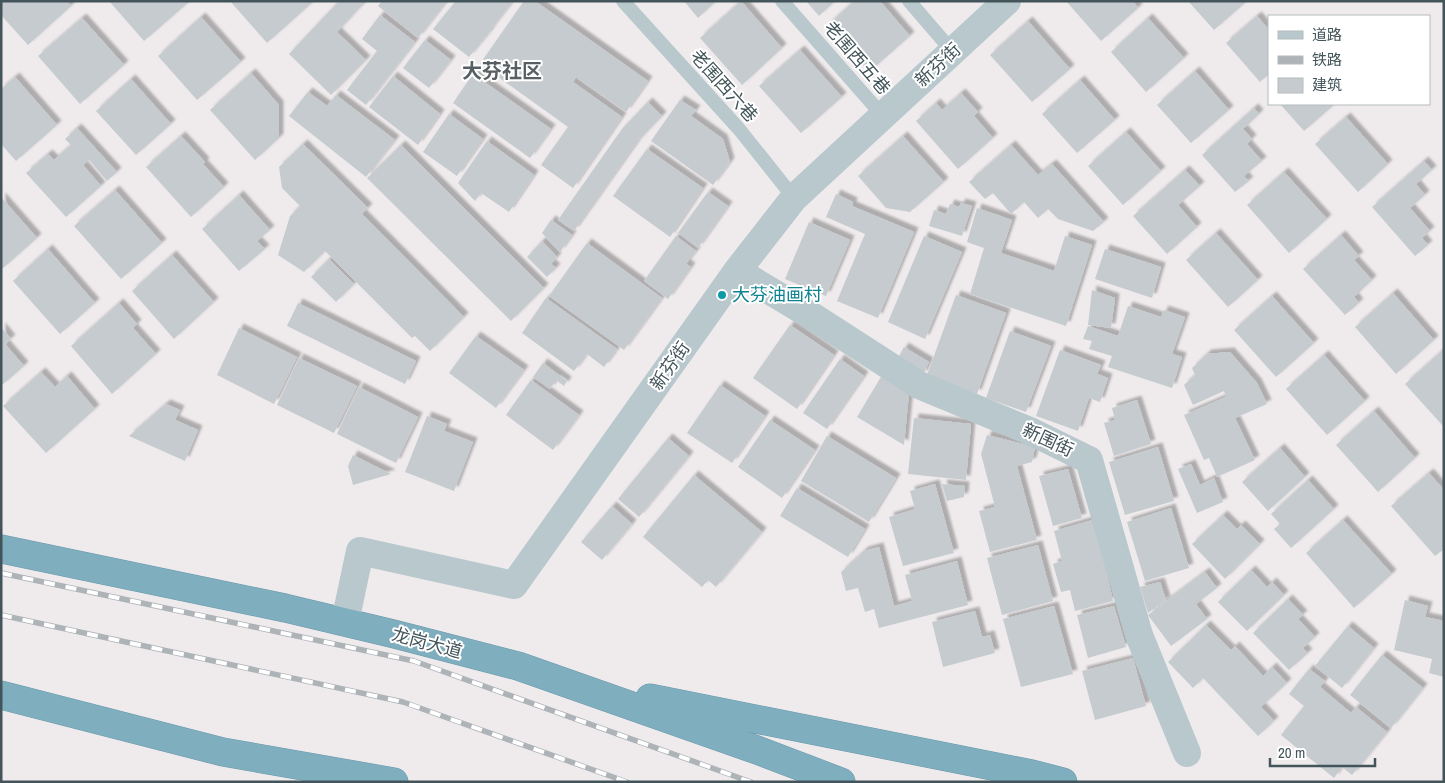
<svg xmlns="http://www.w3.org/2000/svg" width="1445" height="783" viewBox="0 0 1445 783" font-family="'Archivo Narrow','Noto Sans SC',sans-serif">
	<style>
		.building { fill: #c5cbcf; filter: url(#shadow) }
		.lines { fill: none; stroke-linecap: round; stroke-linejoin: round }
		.highway-casing { stroke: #6a99ab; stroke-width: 29 }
		.lane { stroke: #b8c8cd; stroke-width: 14 }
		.street { stroke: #b8c8cd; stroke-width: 28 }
		.highway { stroke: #7faebf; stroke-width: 28 }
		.rail-casing { stroke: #adb3b7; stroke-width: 5.5 }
		.rail { stroke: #fff; stroke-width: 4; stroke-dasharray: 11; stroke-linecap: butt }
		.culture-dot { fill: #0f9aa8; stroke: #fff; stroke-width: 2 }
		.labels { text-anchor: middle; stroke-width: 4; stroke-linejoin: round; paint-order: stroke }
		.street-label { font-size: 18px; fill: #43555a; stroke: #fff }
		.culture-label { font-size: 18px; fill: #0d838f; stroke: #fff; text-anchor: start }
		.quarter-label { font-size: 20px; font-weight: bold; fill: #585e61; stroke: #fff }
	</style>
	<defs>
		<filter id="shadow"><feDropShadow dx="4.5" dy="-4.5" stdDeviation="1" flood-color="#0004"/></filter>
	</defs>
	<rect width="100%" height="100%" fill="#efebec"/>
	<!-- building -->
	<path class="building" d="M1,1H67L71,6L28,45L1,15Z
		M109,1H190L144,41Z
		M230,1H314L267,43Z
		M339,1H361L363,4L337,32L366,60L331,95L289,54Z
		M382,1H445L446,2L418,38L378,6Z
		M456,1H513L491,29L487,26L491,30L469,57L433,29Z
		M524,1H535L648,81L626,112L576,77L573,82L622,117L573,188L541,165L568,127L480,64Z
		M684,1H716L698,18Z
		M741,1L782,48L742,85L700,38Z
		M806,1H835L819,16Z
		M854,1H880L910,36L869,72L828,25Z
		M1066,1H1133L1138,8L1101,41Z
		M1188,1H1247L1214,30Z
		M380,15L415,42L366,105L347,90L377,51L362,39Z
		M1257,16L1269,30V74L1260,82L1226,43Z
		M201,17L241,62L197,100L158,56Z
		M82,18L124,65L80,104L38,56Z
		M1148,18L1184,58L1146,92L1111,52Z
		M1028,21L1070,69L1032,102L990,55Z
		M425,40L451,60L429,88L403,68Z
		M800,50L842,97L801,133L759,86Z
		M1195,71L1229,110L1191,143L1157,105Z
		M251,73L279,105V138L255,160L210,110Z
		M473,74L551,129L530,158L453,103Z
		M393,76L440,114L418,145L369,107Z
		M15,77L57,125L16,161L1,144V89Z
		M131,79L171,124L136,155L96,111Z
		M1080,80L1115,120L1077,153L1042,114Z
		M308,92L327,106L336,95L395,140L366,177L289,116Z
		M961,93L978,112L974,116L993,138L958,169L916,121L936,103L942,110Z
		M680,100L696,110L691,116L723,139L730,162L713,185L651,141Z
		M648,102L662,116L637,142L574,231L558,220L622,129Z
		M1280,104H1335L1304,131Z
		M1254,108L1259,114L1243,129L1252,139L1247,144L1262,161L1244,176L1249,181L1235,192L1202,155Z
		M449,114L483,139L457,176L423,152Z
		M1346,117L1388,164L1358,192L1315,144Z
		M77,128L117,172L107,181L89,160L83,165L101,186L66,217L26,173L48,154L54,160L71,145L65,139Z
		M1126,132L1161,171L1123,205L1088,166Z
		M181,136L205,162L203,164L224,187L191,217L146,167Z
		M903,136L944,182L910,212L886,208L858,176Z
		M487,141L534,175L509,212L481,193L475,201L458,183Z
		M303,144L368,208L362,214L464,317L430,351L415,336L412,338L325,251L304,272L278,255L290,216L300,206L282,188L279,167Z
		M401,145L544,288L511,321L367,178Z
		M1011,145L1038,175L1052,164L1104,222L1093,231L1058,219L1048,209L1038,218L1024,202L1011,214L993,193L985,199L969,182Z
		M647,149L703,188L670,237L613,196Z
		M1424,161L1432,170L1416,184L1425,195L1410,208L1430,231L1422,238L1428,245L1415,256L1372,207Z
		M1185,170L1200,186L1178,205L1197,227L1167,254L1133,216Z
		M1284,172L1327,219L1289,253L1247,205Z
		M115,190L162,243L121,279L74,226Z
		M708,192L728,206L698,248L678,233Z
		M836,194L853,202L852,206L914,232L878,318L837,301L865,234L826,217Z
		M239,195L270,230L257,241L265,249L239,271L202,229Z
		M1,197L37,238L2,269L1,268Z
		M961,203L972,206L962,236L929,226L934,210L946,214L950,204L959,207Z
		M977,208L1012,220L1001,253L1054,271L1065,236L1092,245L1066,326L970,294L984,248L967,242Z
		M551,220L572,235L560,252L542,233Z
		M809,222L850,240L826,296L785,279Z
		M1216,233L1258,280L1228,307L1186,260Z
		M1341,235L1359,256L1354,260L1372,280L1354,297L1359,303L1345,315L1303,269Z
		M676,236L696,251L686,264L691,267L668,299L644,281Z
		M924,236L962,252L925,339L888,322Z
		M542,241L557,257L551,264L556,268L547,277L527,257Z
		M587,243L662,298L624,350L549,296Z
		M48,249L95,303L60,334L13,281Z
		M1105,249L1161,267L1152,298L1095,279Z
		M172,255L214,302L174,339L132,291Z
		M329,259L354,284L336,302L311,277Z
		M1092,290L1115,298L1111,328L1088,325Z
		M1393,293L1434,340L1396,374L1355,327Z
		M956,295L1006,313L977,394L927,375Z
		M1272,296L1314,343L1276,377L1234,330Z
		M546,298L617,349L604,367L587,354L574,371L522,333Z
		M119,303L137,324L133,328L156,354L112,394L71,346Z
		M298,303L416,361L405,384L287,326Z
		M1128,306L1161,317L1164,310L1185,317L1172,354L1182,357L1172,388L1108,367L1112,356L1089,349L1092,341L1083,339L1088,326L1118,336Z
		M790,325L834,355L797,409L753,378Z
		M1,327L11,339L5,344L24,366L1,386Z
		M239,328L297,357L274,404L217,375Z
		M1010,331L1051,346L1026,412L986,398Z
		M476,336L524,370L496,408L449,373Z
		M904,347L929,362L923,375L897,360Z
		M1060,350L1101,365L1097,374L1108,378L1100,402L1089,398L1078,431L1036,416Z
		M1443,350L1444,351V427L1405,384Z
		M1230,352L1257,383L1267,404L1235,418L1255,460L1217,477L1209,458L1204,460L1184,415L1226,397L1224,391L1193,405L1184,385L1195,375L1192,368L1207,354Z
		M1324,355L1365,401L1327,435L1286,389Z
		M299,358L357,386L334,433L277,405Z
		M840,359L864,376L827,429L803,413Z
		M543,363L567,381L564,386L556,380L550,389L533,377Z
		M41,372L55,387L67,376L95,409L46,453L3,406Z
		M881,377L909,393L904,445L857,417Z
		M531,380L579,415L553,450L506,415Z
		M720,385L765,416L732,463L687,433Z
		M359,387L418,417L396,463L337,434Z
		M1137,400L1151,444L1114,456L1104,423L1115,420L1112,408Z
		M166,404L180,410L175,420L198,430L185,461L129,436Z
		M1374,411L1415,458L1378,492L1336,445Z
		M427,416L447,424L444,431L473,442L454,491L405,472Z
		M914,418L971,424L966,480L908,474Z
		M770,420L815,450L782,498L738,467Z
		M987,435L1035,447L1032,462L1017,466L1037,540L990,552L979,511L995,507L981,454Z
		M827,436L896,478L869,522L801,481Z
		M668,438L689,456L639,517L618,499Z
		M1158,447L1174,501L1125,515L1109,462Z
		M1280,448L1305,477L1268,511L1242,482Z
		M353,455L391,474L353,485L348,466Z
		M1191,464L1200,485L1214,478L1223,502L1197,513L1178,469Z
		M1068,469L1082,518L1053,526L1039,476Z
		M1429,473L1444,490V549L1435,556L1391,506Z
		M694,475L762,532L716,587L708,580L702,587L643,537Z
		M1308,480L1334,509L1291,548L1274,529L1280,524L1271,514Z
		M935,484L954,553L903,566L889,517L915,509L910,491Z
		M942,484L965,486L964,497L947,501Z
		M797,488L865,529L848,557L780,516Z
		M612,506L632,524L602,560L581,542Z
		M1171,508L1189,568L1145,581L1127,522Z
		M1223,515L1237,529L1241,525L1260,544L1225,579L1192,544Z
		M1096,519L1112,578L1108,579L1113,601L1075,611L1070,590L1061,592L1053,564L1062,561L1054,531Z
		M1343,520L1392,574L1354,608L1306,553Z
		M1038,545L1053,601L1002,615L987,558Z
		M879,547L894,606L912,601L905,575L957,561L968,605L879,628L874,609L865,612L858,588L846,591L841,572L864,551Z
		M1251,570L1267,587L1272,582L1284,595L1247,631L1218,602Z
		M1205,572L1217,588L1196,604L1207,619L1171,646L1148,615Z
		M1160,582L1166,600L1148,613L1140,587Z
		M1288,599L1303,615L1298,619L1315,637L1303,648L1308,653L1289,670L1253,633Z
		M1405,600L1428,606L1425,617L1444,621V677L1429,673L1432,659L1394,650Z
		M1054,606L1073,674L1021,687L1003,619Z
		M1114,606L1126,647L1088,658L1077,615Z
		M975,611L982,637L990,635L995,653L943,667L932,622Z
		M1206,625L1231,650L1235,646L1263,676L1272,667L1287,683L1261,707L1274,721L1258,736L1203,678L1193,688L1168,662Z
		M1348,626L1374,648L1342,688L1315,666Z
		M1382,655L1423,688L1391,728L1350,695Z
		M1133,658L1146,706L1095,720L1082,671Z
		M1309,669L1325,681L1320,687L1351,713L1356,707L1387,732L1352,775L1342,767L1334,778L1281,735L1304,706L1289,694Z"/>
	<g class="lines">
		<defs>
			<path id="highway" d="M1,549L285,608L394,634L518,666L757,750L841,782
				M1,695L223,752L394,782
				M650,698L1032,774L1063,782"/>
		</defs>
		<!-- highway casing -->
		<use href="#highway" class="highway-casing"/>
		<!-- lane -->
		<path class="lane" d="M623,1L739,129L794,198
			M782,1L883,116
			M909,1L953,52"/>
		<!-- street -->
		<path class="street" d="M737,271L812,316L919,385L1032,432L1089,460L1139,635L1187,753
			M345,622L360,551L514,585L737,271L794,198L1007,1"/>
		<!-- highway -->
		<use href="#highway" class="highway"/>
		<defs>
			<path id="rail" d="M1,573L414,661L751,782
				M1,615L403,702L627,782"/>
		</defs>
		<!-- rail casing -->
		<use href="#rail" class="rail-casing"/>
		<!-- rail -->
		<use href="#rail" class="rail"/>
	</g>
	<!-- markers -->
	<circle class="culture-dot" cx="722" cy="295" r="5"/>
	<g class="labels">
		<!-- street labels -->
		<g class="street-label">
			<text transform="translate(857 58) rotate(49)" y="6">老围西五巷</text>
			<text transform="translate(938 65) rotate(-43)" y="6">新芬街</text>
			<text transform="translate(724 86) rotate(48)" y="6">老围西六巷</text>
			<text transform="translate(670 366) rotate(-55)" y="6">新芬街</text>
			<text transform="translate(1048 440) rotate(25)" y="6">新围街</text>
			<text transform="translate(427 643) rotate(15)" y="6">龙岗大道</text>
		</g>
		<!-- culture labels -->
		<g class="culture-label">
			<text x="732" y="301">大芬油画村</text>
		</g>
		<!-- quarter labels -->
		<g class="quarter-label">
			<text x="502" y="78">大芬社区</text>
		</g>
	</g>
	<!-- border -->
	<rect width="1445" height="783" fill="none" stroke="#43555a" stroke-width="5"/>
	<!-- legend -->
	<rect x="1268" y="15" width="162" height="90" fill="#ffffff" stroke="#b4bbbd"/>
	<rect x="1278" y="31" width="25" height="8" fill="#b8c8cd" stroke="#b4bbbd"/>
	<text x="1312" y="40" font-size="15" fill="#43555a">道路</text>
	<rect x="1278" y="56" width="25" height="8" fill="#adb3b7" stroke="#b4bbbd"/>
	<text x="1312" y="65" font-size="15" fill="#43555a">铁路</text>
	<rect x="1278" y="78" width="25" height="15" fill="#c5cbcf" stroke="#b4bbbd"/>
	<text x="1312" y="90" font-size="15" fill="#43555a">建筑</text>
	<!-- scale -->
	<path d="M1270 758v8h105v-8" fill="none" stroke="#43555a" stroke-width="2.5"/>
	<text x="1278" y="758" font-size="15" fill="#43555a" stroke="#ffffff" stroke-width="4" paint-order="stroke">20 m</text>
</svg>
